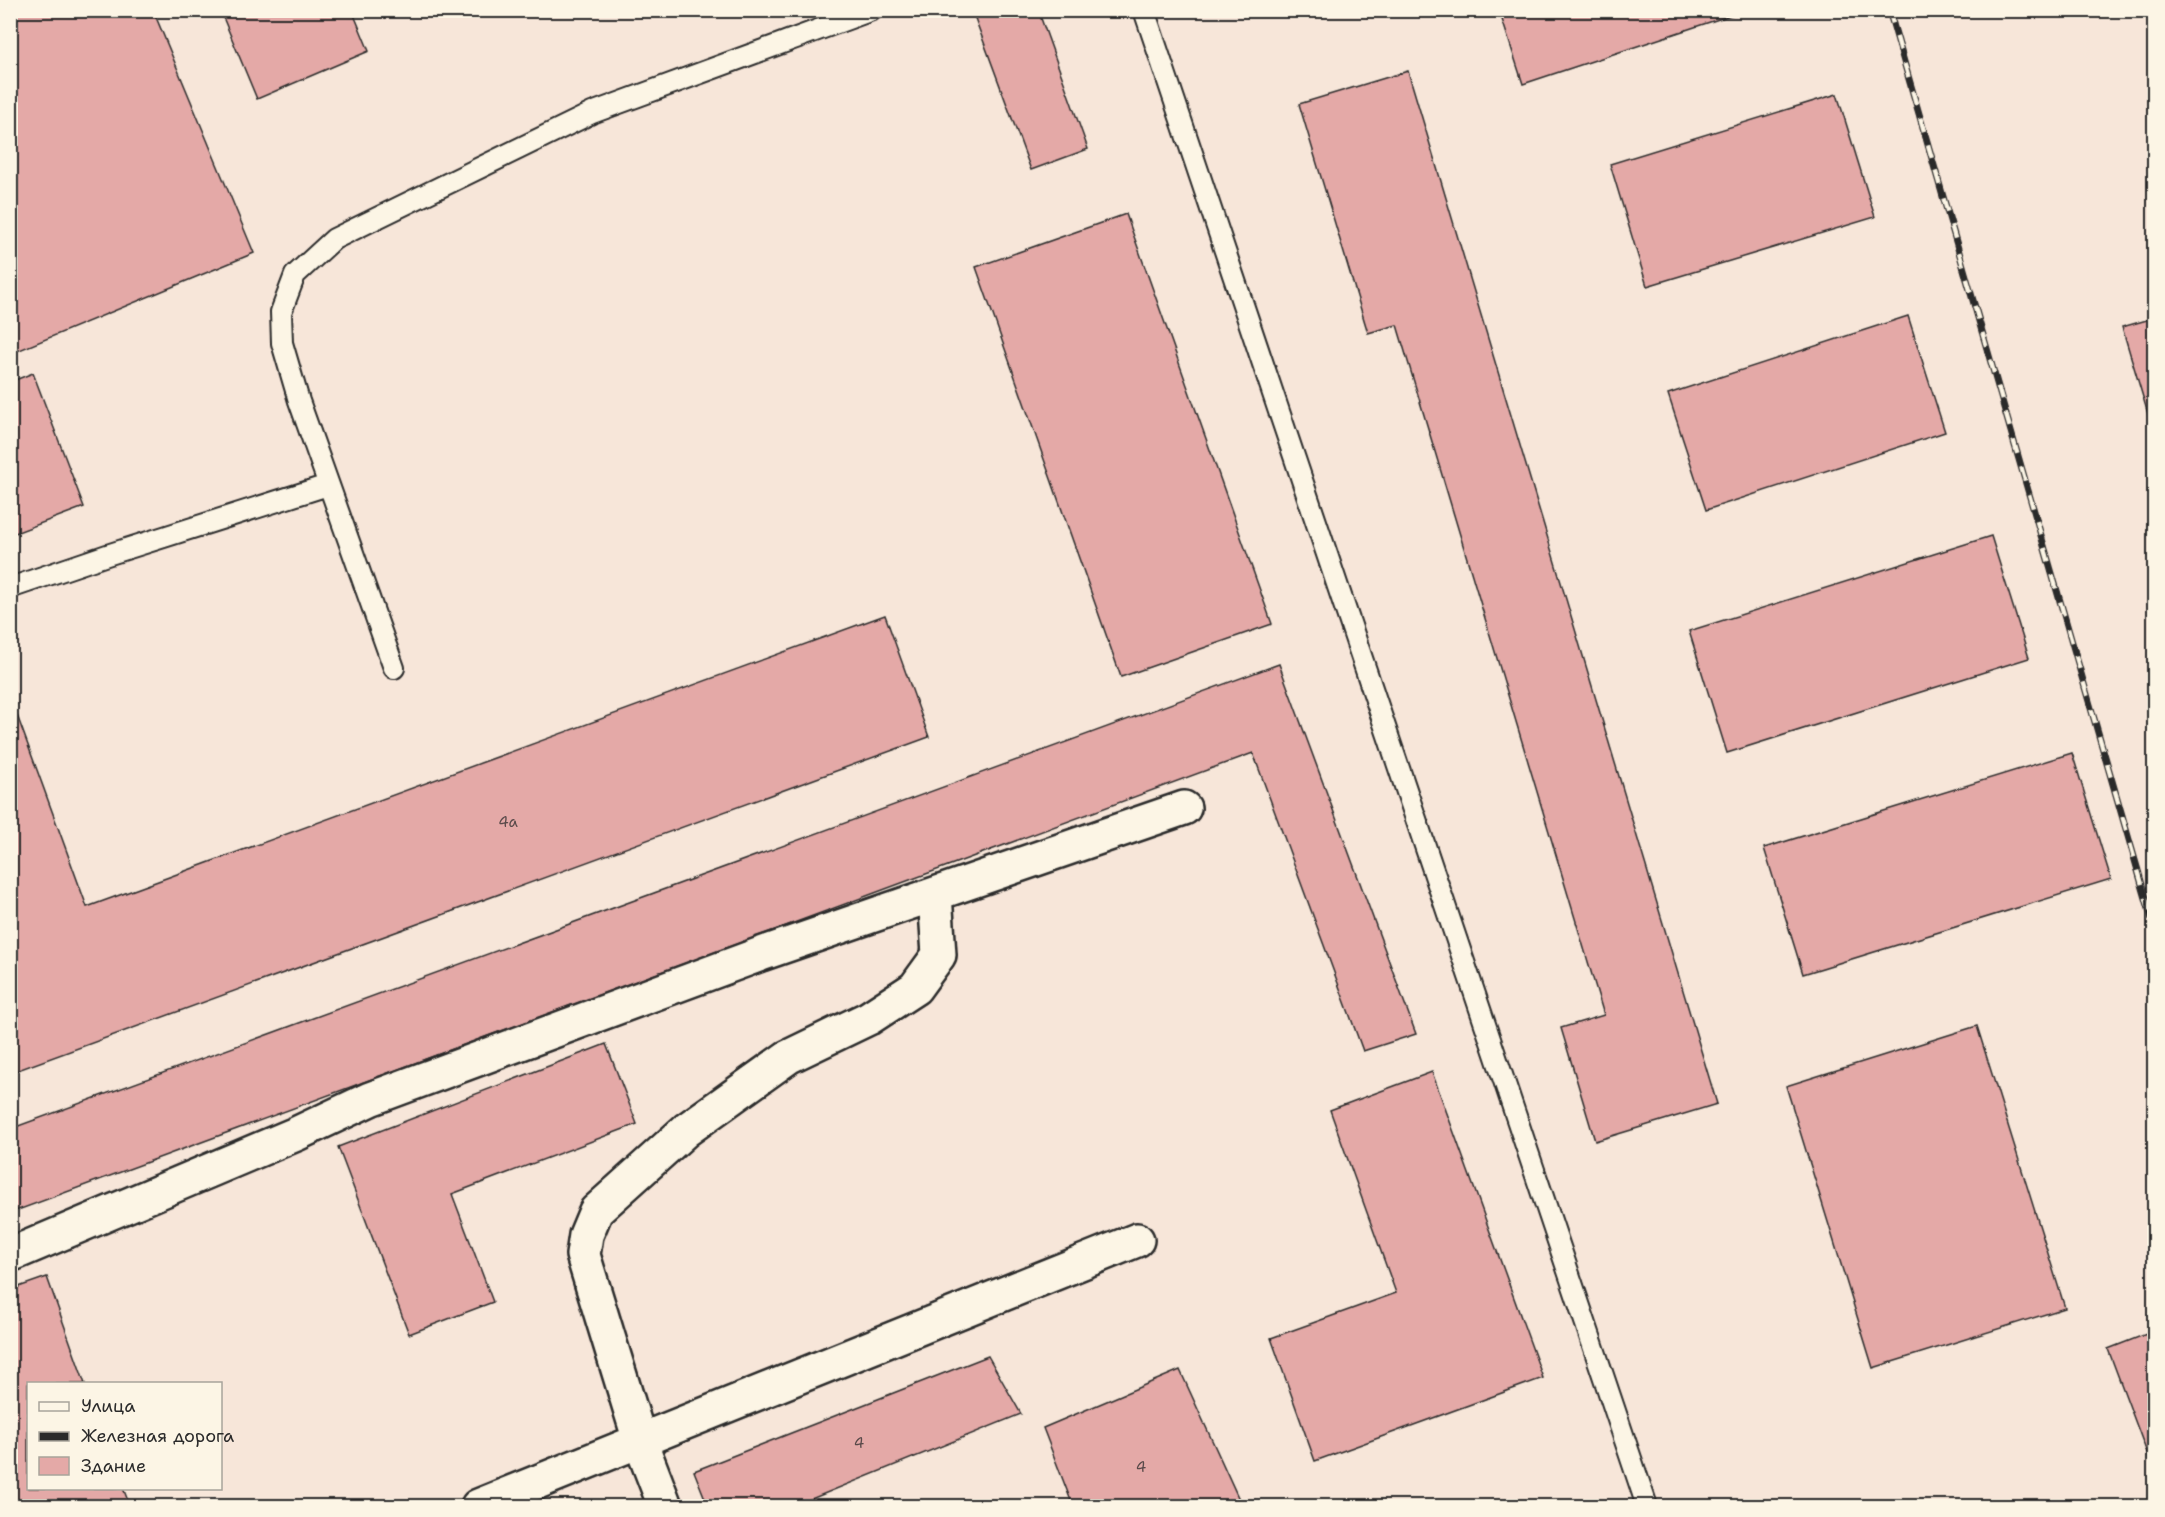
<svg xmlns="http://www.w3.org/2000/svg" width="2165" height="1517" viewBox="0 0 2165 1517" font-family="'Shantell Sans',sans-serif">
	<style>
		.building { fill: #e4a9a7; stroke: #2b2b2b; stroke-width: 1.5 }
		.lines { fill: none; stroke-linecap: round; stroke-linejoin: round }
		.lane-casing { stroke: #2b2b2b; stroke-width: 24 }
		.street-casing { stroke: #2b2b2b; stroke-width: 38 }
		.lane { stroke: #fcf5e5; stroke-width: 20 }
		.street { stroke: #fcf5e5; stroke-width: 33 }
		.rail-casing { stroke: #2b2b2b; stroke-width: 7 }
		.rail { stroke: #fcf5e5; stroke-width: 4.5; stroke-dasharray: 14; stroke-linecap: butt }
		.labels { text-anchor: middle; stroke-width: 4.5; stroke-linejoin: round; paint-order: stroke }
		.number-label { font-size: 15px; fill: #594a4a }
	</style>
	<rect width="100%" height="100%" fill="#f7e6d9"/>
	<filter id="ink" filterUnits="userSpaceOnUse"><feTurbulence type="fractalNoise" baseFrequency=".0167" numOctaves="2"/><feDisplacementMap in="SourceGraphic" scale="12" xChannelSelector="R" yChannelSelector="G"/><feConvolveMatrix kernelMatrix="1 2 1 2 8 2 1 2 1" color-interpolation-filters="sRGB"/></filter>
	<g filter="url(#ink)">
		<!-- building -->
		<path class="building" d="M10,10H153L254,253L10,354Z
			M220,10H352L369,51L257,99Z
			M972,10H1038L1088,149L1031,170Z
			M1499,10H1746L1523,84Z
			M1408,71L1717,1104L1595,1141L1561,1028L1604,1015L1397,325L1368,333L1299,104Z
			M1837,94L1875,217L1647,286L1610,164Z
			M1126,214L1272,624L1121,677L976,267Z
			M1908,316L1945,432L1706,510L1668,394Z
			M2154,318V434L2122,327Z
			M33,373L84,507L10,535V382Z
			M1991,536L2029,658L1727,753L1689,631Z
			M885,615L929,737L10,1073V696L87,907Z
			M1279,664L1416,1034L1363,1051L1253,753L10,1213V1129Z
			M2072,753L2111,879L1803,974L1764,848Z
			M1977,1026L2065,1308L1873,1368L1786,1086Z
			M606,1044L637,1124L452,1194L493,1302L409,1334L338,1147Z
			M1432,1072L1543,1378L1315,1461L1271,1338L1396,1293L1330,1110Z
			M47,1277L85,1384H28V1488H123L130,1506H10V1290Z
			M2154,1331V1469H2153L2108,1349Z
			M988,1356L1021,1414L794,1506H708L694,1471Z
			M1180,1370L1242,1506H1073L1043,1428Z"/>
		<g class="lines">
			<defs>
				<path id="lane" d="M1144,10L1647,1506
					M10,588L107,555L328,485
					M394,668L299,401L282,343L281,312L295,275L334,239L592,113L872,10"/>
				<path id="street" d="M10,1255L296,1134L370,1099L761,954L1184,808
					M478,1506L1137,1240
					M665,1506L640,1441L583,1255L586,1235L596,1211L686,1130L788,1057L869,1018L915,988L939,955L935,894"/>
			</defs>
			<!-- lane casing -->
			<use href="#lane" class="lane-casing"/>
			<!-- street casing -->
			<use href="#street" class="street-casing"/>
			<!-- lane -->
			<use href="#lane" class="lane"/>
			<!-- street -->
			<use href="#street" class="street"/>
			<defs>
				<path id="rail" d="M1889,10L2154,926"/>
			</defs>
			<!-- rail casing -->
			<use href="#rail" class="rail-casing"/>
			<!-- rail -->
			<use href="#rail" class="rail"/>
		</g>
	</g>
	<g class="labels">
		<!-- number labels -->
		<g class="number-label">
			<text x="508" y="827">4a</text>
			<text x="859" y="1448">4</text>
			<text x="1141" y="1472">4</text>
		</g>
	</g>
	<!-- margin -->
	<rect width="2165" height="1517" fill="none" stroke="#fcf5e5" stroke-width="36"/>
	<rect x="18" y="18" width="2129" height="1481" fill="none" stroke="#2b2b2b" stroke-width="2" filter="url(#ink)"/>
	<!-- legend -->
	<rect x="27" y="1382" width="195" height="108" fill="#fcf5e5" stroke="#a8a49b" stroke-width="1.5"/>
	<rect x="39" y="1402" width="30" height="9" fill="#fcf5e5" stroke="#a8a49b" stroke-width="1.5"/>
	<text x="81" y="1412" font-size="18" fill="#2b2b2b">Улица</text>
	<rect x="39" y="1432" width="30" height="9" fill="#2b2b2b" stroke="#a8a49b" stroke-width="1.5"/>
	<text x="81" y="1442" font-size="18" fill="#2b2b2b">Железная дорога</text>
	<rect x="39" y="1457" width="30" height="18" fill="#e4a9a7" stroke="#a8a49b" stroke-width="1.5"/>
	<text x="81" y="1472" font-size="18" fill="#2b2b2b">Здание</text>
</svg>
